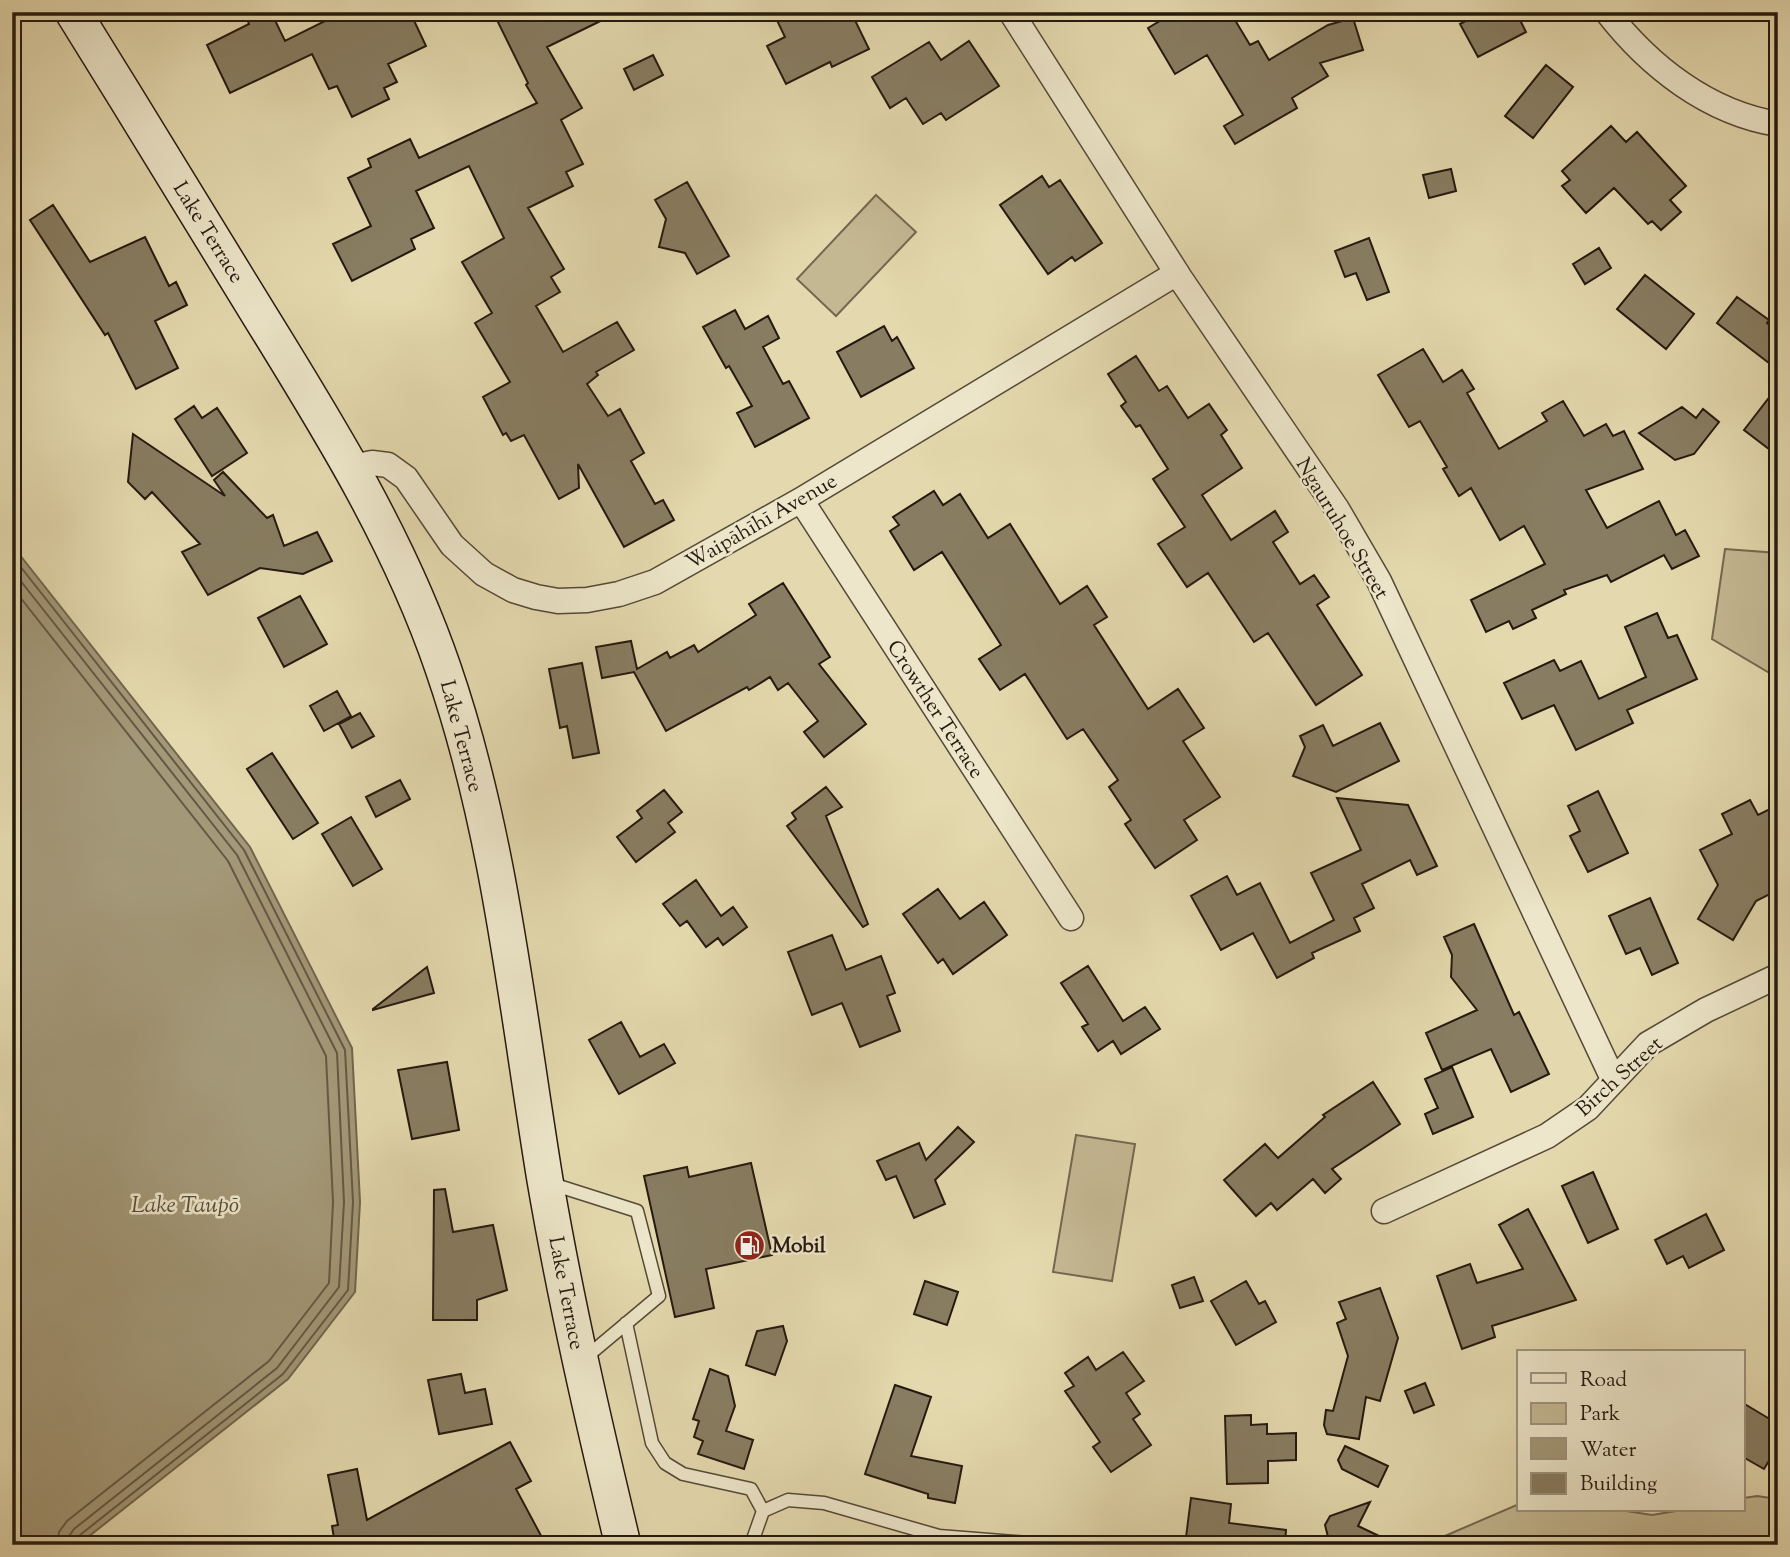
<svg xmlns="http://www.w3.org/2000/svg" width="1790" height="1557" viewBox="0 0 1790 1557" font-family="'Sorts Mill Goudy',serif">
	<style>
		.green { fill: #c4b893; stroke: #746851; stroke-width: 2 }
		.water { fill: #a39878; stroke: #71654e; stroke-width: 2 }
		.lines { fill: none; stroke-linecap: round; stroke-linejoin: round }
		.shore { stroke: #645844; stroke-width: 2 }
		.building { fill: #887d62; stroke: #25190f; stroke-width: 2 }
		.lane-casing { stroke: #554937; stroke-width: 15 }
		.street-casing { stroke: #554937; stroke-width: 27 }
		.secondary-casing { stroke: #25190f; stroke-width: 38 }
		.lane { stroke: #ede6ca; stroke-width: 12 }
		.street { stroke: #ede6ca; stroke-width: 24 }
		.secondary { stroke: #ede6ca; stroke-width: 35 }
		.labels { text-anchor: middle; stroke-width: 5; stroke-linejoin: round; paint-order: stroke }
		.street-label { font-size: 21px; fill: #25190f; stroke: #ede6ca }
		.poi-label { font-size: 21px; font-weight: bold; fill: #25190f; stroke: #ede6ca; text-anchor: start }
		.water-label { font-size: 23px; font-style: italic; fill: #574c39; stroke: #ede6ca }
	</style>
	<rect width="100%" height="100%" fill="#e4d9ae"/>
	<filter id="stains"><feTurbulence type="fractalNoise" baseFrequency=".00286" numOctaves="4"/><feColorMatrix values="0 0 0 0 .2 0 0 0 0 .09 0 0 0 0 .02 0 0 0 .5 -.17"/></filter>
	<radialGradient id="worn" r=".72"><stop offset=".6" stop-color="#630" stop-opacity="0"/><stop offset="1" stop-color="#630" stop-opacity=".3"/></radialGradient>
	<!-- green -->
	<path class="green" d="M876,195L916,232L836,316L797,279Z
		M1725,549L1778,553V678L1712,639Z
		M1076,1135L1135,1144L1112,1281L1053,1272Z
		M1757,1496L1778,1499V1545H1424L1519,1504V1510H1620L1652,1515L1682,1510H1743V1498Z"/>
	<!-- water -->
	<path class="water" d="M12,545L250,847L352,1048L360,1202L355,1292L288,1379L83,1541L84,1545H12Z"/>
	<g class="lines">
		<!-- shore -->
		<path class="shore" d="M12,556L244,850L345,1050L353,1202L348,1290L283,1374L80,1535L77,1545
			M12,570L237,855L337,1053L344,1202L339,1287L277,1368L74,1529L69,1536L68,1545
			M12,587L228,861L326,1056L333,1202L329,1283L269,1361L67,1521L59,1532L57,1545"/>
	</g>
	<!-- building -->
	<path class="building" d="M262,12H271L285,41L343,12H410L426,46L388,64L397,82L384,88L389,99L352,117L337,86L329,89L312,54L230,93L207,45L249,24L247,19Z
		M493,12H619L547,47L582,108L561,120L583,164L566,172L573,186L528,208L564,269L551,277L560,292L536,306L563,352L617,322L634,350L596,372L598,375L587,384L608,416L620,409L644,453L631,461L655,504L663,500L674,520L624,547L578,464L579,488L559,499L524,435L511,441L506,433L503,435L483,397L510,382L475,323L492,313L462,262L504,238L469,166L416,191L434,228L411,239L415,249L352,281L333,244L371,226L348,178L371,167L368,159L410,139L419,158L537,103L526,85L528,83Z
		M773,12H851L869,49L832,67L830,62L786,84L767,46L785,37Z
		M1175,12H1216L1222,21L1232,15L1250,45L1258,41L1269,60L1328,25L1353,18L1363,50L1320,63L1328,76L1292,98L1297,108L1235,144L1224,126L1243,115L1207,55L1175,74L1148,28Z
		M1482,12H1516L1526,32L1478,57L1460,24Z
		M969,41L999,86L946,120L941,113L923,124L906,98L890,108L872,77L929,42L941,60Z
		M653,55L663,75L634,90L624,69Z
		M1546,65L1573,87L1533,138L1505,116Z
		M1611,126L1626,142L1637,132L1686,186L1670,200L1681,212L1661,230L1652,221L1648,224L1614,188L1586,213L1562,186L1570,180L1562,171Z
		M1451,169L1456,191L1429,198L1423,175Z
		M1042,176L1049,187L1060,180L1102,243L1075,261L1072,257L1048,274L1000,205Z
		M687,182L729,256L697,274L685,253L659,247L666,219L655,200Z
		M53,205L90,262L145,237L169,286L176,282L187,305L155,321L178,368L136,389L108,333L105,335L30,220Z
		M1369,238L1389,292L1367,300L1356,273L1345,277L1335,251Z
		M1599,248L1611,268L1585,284L1573,264Z
		M1645,275L1694,314L1666,349L1617,309Z
		M1737,297L1769,320L1767,323L1778,332V370L1717,323Z
		M735,310L745,329L768,316L779,338L763,347L783,384L789,381L809,418L755,447L737,413L752,406L729,366L726,368L703,327Z
		M884,326L892,341L897,337L914,368L861,397L837,352Z
		M1423,349L1443,382L1462,370L1474,389L1467,393L1499,449L1547,421L1542,413L1563,401L1584,436L1606,424L1613,436L1624,431L1643,469L1586,490L1607,528L1659,501L1676,535L1685,530L1699,556L1672,569L1664,555L1611,582L1607,575L1564,590L1566,594L1532,610L1536,618L1513,629L1509,621L1486,632L1471,600L1545,564L1524,526L1500,540L1471,488L1459,496L1443,469L1447,467L1420,421L1409,427L1378,375Z
		M1136,356L1159,391L1167,386L1188,418L1209,404L1227,430L1221,435L1242,468L1202,495L1231,540L1275,511L1288,532L1273,542L1300,584L1314,575L1329,597L1317,605L1362,675L1316,705L1268,633L1254,642L1208,573L1187,587L1158,544L1185,527L1153,479L1168,469L1140,425L1136,427L1121,406L1126,402L1108,374Z
		M1778,386V456L1744,430Z
		M194,406L202,418L217,408L247,453L212,476L175,419Z
		M1682,407L1696,418L1703,409L1719,422L1694,454L1675,460L1639,433Z
		M133,434L225,496L214,480L223,472L267,518L273,515L284,546L317,532L332,561L303,574L260,568L208,595L182,552L200,544L152,492L145,499L128,482Z
		M934,491L943,505L960,494L988,538L1010,524L1060,604L1087,586L1107,617L1094,625L1148,709L1178,689L1204,728L1183,741L1220,797L1184,820L1197,840L1155,868L1125,824L1131,820L1109,787L1118,780L1083,729L1067,739L1025,674L1000,690L979,659L1001,645L942,552L914,570L890,531L899,525L893,517Z
		M783,583L830,657L819,664L866,724L824,757L804,732L818,721L788,683L778,690L770,677L749,690L747,687L666,731L634,672L602,678L596,647L631,641L637,669L667,652L670,658L694,645L698,652L756,615L749,604Z
		M300,596L327,644L284,667L258,618Z
		M1657,613L1668,638L1677,635L1697,679L1627,710L1633,723L1576,750L1554,705L1522,719L1504,683L1554,660L1560,671L1581,661L1599,699L1646,677L1625,627Z
		M582,663L599,753L573,758L567,726L560,728L549,669Z
		M337,691L351,716L324,731L310,706Z
		M360,713L374,736L352,748L339,724Z
		M1380,723L1399,761L1336,792L1293,776L1305,747L1300,736L1323,725L1333,746Z
		M272,753L318,823L293,839L247,769Z
		M400,780L410,799L376,817L366,797Z
		M826,787L842,807L826,816L868,924L863,927L787,826L796,819L792,813Z
		M664,790L682,812L668,823L675,832L636,862L617,837L642,818L637,811Z
		M1598,791L1628,853L1588,872L1570,836L1580,831L1568,806Z
		M1337,798L1408,805L1437,866L1417,875L1410,860L1362,884L1374,908L1354,918L1360,931L1312,953L1314,958L1277,978L1253,933L1221,950L1191,896L1227,876L1237,895L1260,883L1290,943L1334,920L1311,873L1361,850Z
		M1750,800L1758,815L1778,805V890L1756,901L1733,940L1698,919L1718,885L1700,850L1732,834L1722,814Z
		M351,817L382,869L353,886L322,834Z
		M696,880L721,916L733,907L747,927L723,945L718,938L706,947L687,921L680,926L663,904Z
		M938,889L960,919L984,902L1007,935L953,974L943,959L938,963L903,914Z
		M1650,898L1678,963L1652,975L1640,948L1626,954L1609,916Z
		M1474,924L1514,1015L1519,1012L1549,1074L1511,1092L1491,1049L1442,1070L1426,1033L1477,1010L1451,977L1452,955L1444,937Z
		M832,935L846,970L881,956L895,993L887,996L900,1031L860,1047L842,1003L812,1015L788,952Z
		M1088,966L1123,1021L1145,1007L1160,1029L1121,1054L1113,1041L1098,1051L1082,1027L1088,1024L1061,983Z
		M427,967L434,993L373,1010V1009Z
		M621,1022L640,1057L664,1044L675,1063L619,1094L589,1040Z
		M447,1062L459,1130L412,1139L398,1070Z
		M1452,1067L1473,1117L1433,1134L1425,1114L1438,1108L1425,1079Z
		M1373,1082L1400,1124L1332,1169L1341,1179L1325,1193L1313,1179L1277,1210L1271,1203L1256,1216L1224,1180L1265,1144L1278,1158L1325,1117L1323,1115Z
		M958,1127L974,1142L935,1180L945,1204L914,1218L896,1176L886,1180L877,1161L919,1143L926,1160Z
		M751,1163L772,1255L706,1269L714,1308L675,1317L644,1176L687,1167L689,1177Z
		M1593,1172L1618,1229L1588,1243L1562,1186Z
		M445,1189L453,1232L493,1225L507,1290L477,1300V1320H433L434,1190Z
		M1528,1209L1576,1300L1492,1326L1495,1337L1462,1349L1437,1276L1470,1264L1477,1283L1523,1269L1499,1225Z
		M1706,1214L1724,1250L1689,1268L1683,1256L1667,1264L1655,1240Z
		M1194,1277L1203,1301L1180,1308L1172,1285Z
		M925,1281L958,1292L947,1325L914,1314Z
		M1246,1281L1259,1304L1265,1301L1276,1322L1236,1345L1211,1301Z
		M1380,1288L1398,1338L1380,1401L1366,1397L1359,1439L1327,1434L1324,1425L1326,1410L1333,1411L1348,1356L1337,1323L1346,1319L1339,1302Z
		M783,1326L787,1341L775,1375L746,1365L757,1331Z
		M1123,1352L1144,1381L1126,1393L1140,1414L1133,1419L1151,1445L1111,1472L1093,1447L1100,1442L1065,1391L1074,1386L1065,1373L1088,1357L1096,1370Z
		M710,1369L728,1376L735,1406L726,1431L753,1440L744,1469L698,1454L703,1441L694,1437L699,1421L693,1419Z
		M461,1374L465,1393L485,1389L492,1424L439,1434L428,1380Z
		M1425,1383L1434,1405L1414,1413L1405,1391Z
		M895,1385L931,1397L911,1456L962,1466L955,1503L928,1498V1494L865,1474Z
		M1743,1403L1778,1424V1446L1764,1469L1743,1457Z
		M1251,1415V1425L1267,1424V1434L1296,1433V1460L1268,1461V1483L1227,1484L1225,1416Z
		M510,1442L531,1481L516,1489L546,1545H321L334,1538L332,1526L338,1525L328,1475L357,1469L367,1520Z
		M1345,1446L1388,1466L1378,1487L1342,1469L1338,1460Z
		M1191,1498L1231,1504L1229,1523L1286,1530L1285,1545H1185Z
		M1370,1502L1358,1526L1398,1545H1330L1325,1525L1330,1516Z"/>
	<g class="lines">
		<defs>
			<path id="lane" d="M549,1183L637,1211L659,1296L585,1358
				M626,1323L652,1443L665,1463L683,1474L751,1489L763,1511
				M751,1545L763,1511L788,1500L824,1503L939,1536L1053,1545"/>
			<path id="street" d="M1011,12L1180,278L1337,509L1379,581L1613,1079
				M1607,12C1649,66 1708,113 1778,124
				M352,467L372,463L388,465L406,478L452,545L484,574L513,590L536,597L558,601L587,600L619,594L655,582L801,500L1177,273
				M801,500L1071,918
				M1384,1211L1547,1136L1588,1108L1648,1044L1706,1010L1778,976"/>
			<path id="secondary" d="M73,12C136,113 198,215 260,316C330,429 400,542 443,668C500,833 517,1009 545,1180C566,1303 594,1424 623,1545"/>
		</defs>
		<!-- lane casing -->
		<use href="#lane" class="lane-casing"/>
		<!-- street casing -->
		<use href="#street" class="street-casing"/>
		<!-- secondary casing -->
		<use href="#secondary" class="secondary-casing"/>
		<!-- lane -->
		<use href="#lane" class="lane"/>
		<!-- street -->
		<use href="#street" class="street"/>
		<!-- secondary -->
		<use href="#secondary" class="secondary"/>
	</g>
	<!-- icons -->
	<defs>
		<symbol id="fuel-disc" viewBox="-11 -11 22 22"><circle r="9.5" fill="#8f2418" stroke="#ede6ca"/><path d="M-5.5-6h7V0h2V4h1.3V-2.5L3-4.5l.8-.8L6-3V5H2.5V1h-1V6h-7ZM-4.2-4.7v3.2H.2V-4.7Z" fill="#fff"/></symbol>
	</defs>
	<g fill-rule="evenodd">
		<use href="#fuel-disc" x="732" y="1228" width="35" height="35"/>
	</g>
	<g class="labels">
		<!-- street labels -->
		<g class="street-label">
			<text transform="translate(209 232) rotate(58)" y="7">Lake Terrace</text>
			<text transform="translate(761 521) rotate(-30)" y="7">Waipāhīhī Avenue</text>
			<text transform="translate(1343 528) rotate(59)" y="7">Ngauruhoe Street</text>
			<text transform="translate(936 709) rotate(57)" y="7">Crowther Terrace</text>
			<text transform="translate(462 736) rotate(75)" y="7">Lake Terrace</text>
			<text transform="translate(1619 1076) rotate(-42)" y="7">Birch Street</text>
			<text transform="translate(567 1293) rotate(79)" y="7">Lake Terrace</text>
		</g>
		<!-- poi labels -->
		<g class="poi-label">
			<text x="772" y="1252">Mobil</text>
		</g>
		<!-- water labels -->
		<g class="water-label">
			<text x="185" y="1212">Lake Taupō</text>
		</g>
	</g>
	<!-- margin -->
	<rect width="1790" height="1557" fill="none" stroke="#e4d9ae" stroke-width="42"/>
	<rect x="14" y="14" width="1762" height="1529" fill="none" stroke="#25190f" stroke-width="3.5"/>
	<rect x="21" y="21" width="1748" height="1515" fill="none" stroke="#25190f" stroke-width="2"/>
	<!-- legend -->
	<rect x="1517" y="1350" width="228" height="161" fill="#ede6ca" stroke="#9d947f" stroke-width="2"/>
	<rect x="1531" y="1373" width="35" height="10" fill="#ede6ca" stroke="#9d947f" stroke-width="2"/>
	<text x="1580" y="1386" font-size="21" fill="#25190f">Road</text>
	<rect x="1531" y="1403" width="35" height="21" fill="#c4b893" stroke="#9d947f" stroke-width="2"/>
	<text x="1580" y="1420" font-size="21" fill="#25190f">Park</text>
	<rect x="1531" y="1438" width="35" height="21" fill="#a39878" stroke="#9d947f" stroke-width="2"/>
	<text x="1580" y="1456" font-size="21" fill="#25190f">Water</text>
	<rect x="1531" y="1473" width="35" height="21" fill="#887d62" stroke="#9d947f" stroke-width="2"/>
	<text x="1580" y="1490" font-size="21" fill="#25190f">Building</text>
	<rect width="100%" height="100%" filter="url(#stains)"/>
	<rect width="100%" height="100%" fill="url(#worn)"/>
</svg>
